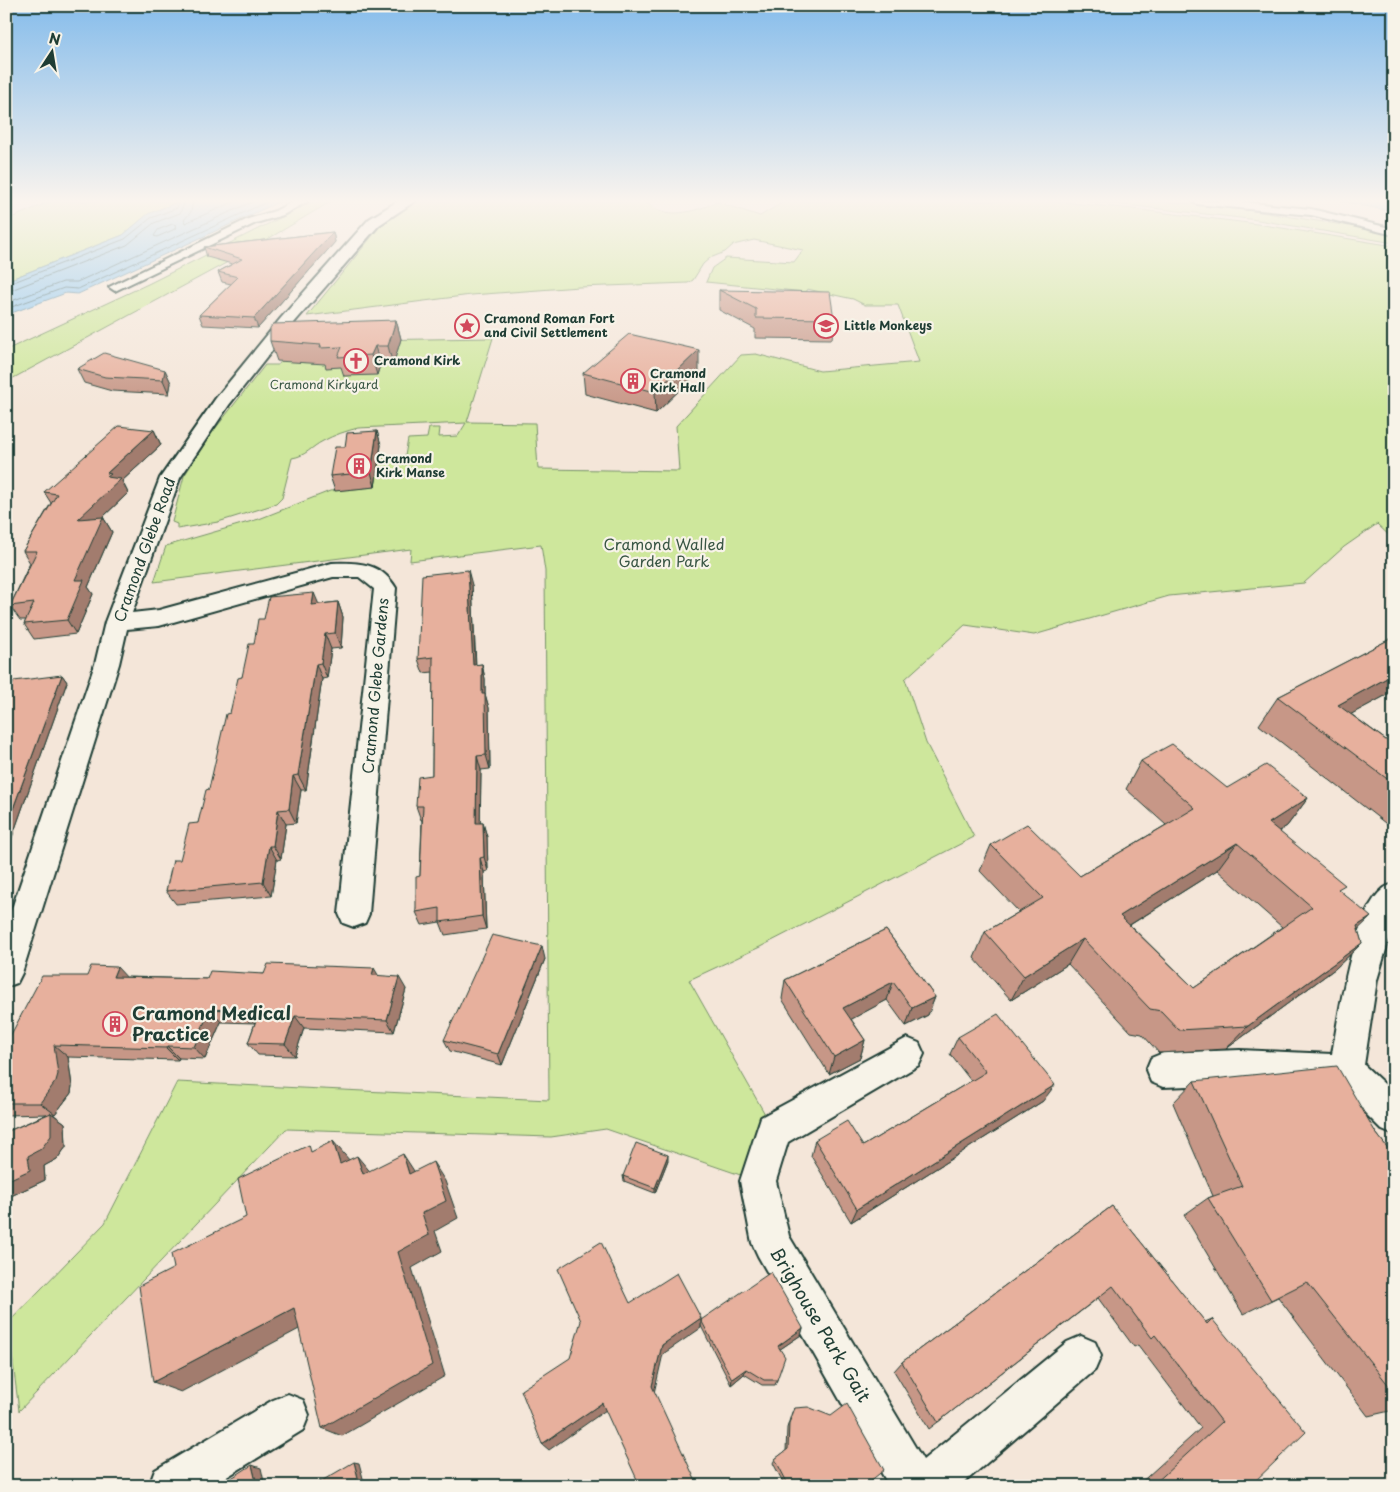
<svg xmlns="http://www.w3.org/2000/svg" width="1400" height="1492" viewBox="0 0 1400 1492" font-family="'Playpen Sans',sans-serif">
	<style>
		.green { fill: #cee79c; stroke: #769268 }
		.water { fill: #90c8ef; stroke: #6390a4 }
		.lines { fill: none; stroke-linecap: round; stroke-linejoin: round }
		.shore { stroke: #4c757f; stroke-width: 1 }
		.pedestrian-casing { stroke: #1f3d34; stroke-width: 4 }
		.minor-casing { stroke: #1f3d34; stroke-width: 4 }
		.pedestrian { fill: #f7f3e8; fill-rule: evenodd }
		.minor { fill: #f7f3e8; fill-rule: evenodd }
		.wall { fill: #c79787; stroke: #1f3d34; fill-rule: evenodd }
		.shaded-wall { fill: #a27b6e; stroke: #1f3d34 }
		.building { fill: #e7b09d; stroke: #1f3d34; fill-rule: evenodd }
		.labels { text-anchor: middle; stroke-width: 4.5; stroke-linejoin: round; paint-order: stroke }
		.far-poi-label { font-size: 12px; font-weight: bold; fill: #1f3d34; stroke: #f7f3e8; text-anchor: start }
		.far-park-label { font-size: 12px; fill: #395644; stroke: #f7f3e8 }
		.park-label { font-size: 15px; fill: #395644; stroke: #f7f3e8 }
		.street-label { font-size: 15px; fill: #1f3d34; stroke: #f7f3e8 }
		.near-poi-label { font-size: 18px; font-weight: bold; fill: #1f3d34; stroke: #f7f3e8; text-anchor: start }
		.near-street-label { font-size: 18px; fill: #1f3d34; stroke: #f7f3e8 }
	</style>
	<rect width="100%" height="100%" fill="#f4e6d9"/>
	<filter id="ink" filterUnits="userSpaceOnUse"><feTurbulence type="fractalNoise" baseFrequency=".02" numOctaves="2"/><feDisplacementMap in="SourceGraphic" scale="10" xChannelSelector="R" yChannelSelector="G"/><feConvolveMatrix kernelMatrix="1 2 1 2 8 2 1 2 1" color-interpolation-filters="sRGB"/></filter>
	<g filter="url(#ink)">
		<!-- green -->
		<path class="green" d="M52,201H180L148,214L123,235L6,281V220Z
			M314,201H332L239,256L6,382V350L148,284Z
			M418,201H645C665,221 694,212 717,202L760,216L785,201H1049L1124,208L1257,224L1394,246V540L1377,524L1344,547L1304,583L1169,596L1034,635L965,625L905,679L926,743L974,837L760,947L689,980L774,1130L758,1181L606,1129L551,1137L286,1129L19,1411L8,1323L105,1223L177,1082L549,1100L545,571L541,545L410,561L411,549L154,582L166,546L259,519L330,491L375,487L379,458L405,456L408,439L427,438L429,428H440L439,437L458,436L466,423L358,428C346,431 334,435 323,441C311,447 306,456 292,458L282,498L276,504L218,522L177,529V524L172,522L184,476L211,434L265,365H278L299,341L493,338L467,422L535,423L538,469L679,471L676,426L741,355L756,354L820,371L919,362L898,305H865L853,299L807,289L805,292L706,282L712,268L726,258L794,262L803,250L754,240L733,245L725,252L710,258L703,264L693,280L688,283L579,287L471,295L307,316L387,218Z
			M1090,201H1159L1241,209L1375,230L1394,235V243L1258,220Z"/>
		<!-- water -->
		<path class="water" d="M180,201H281L78,294L66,293L6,315V281L123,235L148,214Z
			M1341,201H1394V212Z"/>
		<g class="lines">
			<!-- shore -->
			<path class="shore" d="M193,201L191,212L184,220L185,223L236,201
				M173,224L176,225L175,229L157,237L154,236L158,230Z
				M6,285L125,239L151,218L177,208L179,201
				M6,292L127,245L154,223L180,213L185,201
				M6,303L63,282H77L254,201
				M6,309L64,288L78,289L269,201"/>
			<defs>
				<path id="pedestrian" d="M294,201H308L283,215L256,223L119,289L115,291L109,287L248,219L275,211Z
					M1192,201H1233L1311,209L1394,229V235L1311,215L1197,204Z"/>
				<path id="minor" d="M398,201H415L379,225L293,324L229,405L180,478L132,613L159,610L332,563C359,562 381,563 396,588L369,914L365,923L354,927L343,923L339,914L374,589L359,577H333L159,626L127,629L119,664L22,973L17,983L6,987V926L95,664L105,622L160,478L216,398L281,318L369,219Z
					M1394,884V923L1377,980L1364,1065L1394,1093V1135L1382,1130L1339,1087L1240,1084L1163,1087L1151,1082L1146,1070L1151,1058L1163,1053L1240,1050L1332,1054C1339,1015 1352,914 1383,889C1386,886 1391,885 1394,884Z
					M907,1038L919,1043L924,1054L919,1065L788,1142L776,1181L789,1236L923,1460L1067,1342L1081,1336L1095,1342L1101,1356L1095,1370L960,1486H889L758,1256L752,1243L740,1181L761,1117Z
					M288,1394L303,1400L309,1415L303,1430L212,1486H149L155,1470L273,1400Z"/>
			</defs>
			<!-- pedestrian casing -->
			<use href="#pedestrian" class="pedestrian-casing"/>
			<!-- minor casing -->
			<use href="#minor" class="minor-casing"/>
			<!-- pedestrian -->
			<use href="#pedestrian" class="pedestrian"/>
			<!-- minor -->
			<use href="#minor" class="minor"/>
		</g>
		<!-- wall -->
		<path class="wall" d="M333,232L335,242L258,328L203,325L199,315L231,284L222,282L218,272L232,264L207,257L204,247Z
			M719,290L834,319L832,339L755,338V329L719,310Z
			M396,320L401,339L393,365H380L377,375L344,376L341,367L326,368L325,364L277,361L270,341Z
			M77,369L165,370L171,383L169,394L112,391L84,383Z
			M699,371L656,413L585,394L583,373Z
			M154,430L161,445L122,481L128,493L103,517L112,532L88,587L93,594L76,634L34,639L24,624L26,620H20L10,606L30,563L23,551L51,503L44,492Z
			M377,431L381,445L375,487L335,491L330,476L345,447Z
			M472,585L476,665L482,664L485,679V694L489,708L490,769L481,770L480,823H483L487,837L488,871L484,872L486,929L445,935L440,922L422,925L416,912L420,876L422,820H421L416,806L432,775L433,672L423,673L418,659Z
			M338,602L343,617L341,648L331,649L327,678L322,679L306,790H301L296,823L286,824L281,859L277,860L271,896L176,904L166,891L198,823L209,789L230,713L242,677L264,619L319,604Z
			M1394,637V691L1351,714L1394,746V830L1259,725L1278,697Z
			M62,675L67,682L10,843H7L6,846V687Z
			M1141,761L1227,788L1308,798L1287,826L1279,831L1339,890L1358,930L1362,943L1336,968L1226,1049L1159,1053L1142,1034L1131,1032L1068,964L1011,1000L974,958L985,932L1019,912L980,871L991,845L1080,876L1166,825L1126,789ZM1217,870L1282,927L1194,988L1130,925Z
			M886,930L935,997L928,1015L906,1026L887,1000L851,1019L865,1040L860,1058L829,1074L782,999L785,980Z
			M545,959L502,1065L450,1051L444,1040Z
			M264,974L379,976L406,989L394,1032L304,1028L295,1056L258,1055L248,1043L255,1023L221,1022L205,1059L179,1058L178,1060L68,1057L72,1086L71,1093L55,1114H53L65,1123L66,1147L57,1159L44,1166L45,1180L11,1196L6,1194V1132L47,1114L6,1115V1056L10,1047L6,1044L127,977L207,979Z
			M958,1037L1043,1101L851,1222L811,1156L815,1140L863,1146L971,1081L950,1054Z
			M1194,1081L1376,1133L1394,1156V1410L1368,1416L1278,1297L1243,1314L1184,1215L1208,1198L1213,1196L1173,1103Z
			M668,1160L655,1193L624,1181L623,1176Z
			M1112,1206L1205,1322L1212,1319L1250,1486H1137L1201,1428L1138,1345L1134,1347L1098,1298L938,1422L929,1429L894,1371L902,1362Z
			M701,1320L803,1328L801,1335L780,1349L777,1380L775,1385H762L744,1374L731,1385L701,1326Z
			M795,1408L864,1486H785L773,1463L775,1459L786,1451L787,1428L792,1412Z"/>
		<!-- shaded-wall -->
		<path class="shaded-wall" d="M333,232L335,242L258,328L254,318Z
			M396,320L401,339L393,365L388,346Z
			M375,346L380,365L377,375L371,355Z
			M699,350V371L656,413L655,392Z
			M165,370L171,383L169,394L163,380Z
			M154,430L161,445L122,481L128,493L103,517L112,532L88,587L93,594L76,634L67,620L75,580L78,519L107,477V473Z
			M377,431L381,445L375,487L371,472Z
			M468,570L472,585L476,680L473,665Z
			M314,593L320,607L312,605Z
			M338,602L343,617L341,648L335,633Z
			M325,634L331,649L327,678L321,663Z
			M316,664L322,679L306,790L298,775Z
			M482,664L485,679V694L489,708L490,769L486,755L482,694Z
			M1394,674V691L1322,730L1338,705Z
			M62,675L67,682L10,843L6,838V828Z
			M477,756L481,770L480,837L476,823Z
			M293,776L301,790L296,823L289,809Z
			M1308,798L1287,826L1248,850L1269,823Z
			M278,810L286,824L281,859L273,846Z
			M483,823L487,837L488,871L484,857Z
			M1237,843L1217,870L1104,941L1120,916Z
			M269,846L277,860L271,896L263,882Z
			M480,858L484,872L486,929L482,916Z
			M1371,917L1345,942L1357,926Z
			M1083,939L1068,964L1011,1000L1024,976Z
			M1362,943L1336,968L1226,1049L1248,1026Z
			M542,946L545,959L502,1065L498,1054Z
			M117,967L129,980L113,977Z
			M374,968L381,980L372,975Z
			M399,977L406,989L394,1032L387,1020Z
			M893,982L887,1000L839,1026L843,1008Z
			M935,997L928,1015L906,1026L912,1008Z
			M210,1009L221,1022L205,1059L194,1047Z
			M295,1016L304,1028L295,1056L285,1044Z
			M865,1040L860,1058L829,1074L834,1057Z
			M54,1045L68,1057L72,1086L71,1093L55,1114L40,1103Z
			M167,1046L179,1058L178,1060L166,1048Z
			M1055,1085L1043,1101L851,1222L857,1209Z
			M51,1113L65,1123L66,1147L57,1159L44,1166L45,1180L11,1196L6,1194V1180L28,1156Z
			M333,1141L350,1161L340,1164Z
			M403,1154L416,1174H409Z
			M668,1155V1160L655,1193V1188Z
			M357,1156L373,1175L363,1174Z
			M433,1162L445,1181L458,1218L435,1231L442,1251L412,1268L445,1376L342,1436L322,1428L398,1252L422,1213Z
			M294,1308L314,1321L181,1392L153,1382Z
			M701,1318V1328L663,1354L654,1393L652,1386L662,1345Z
			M803,1328L801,1335L776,1352L778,1346Z
			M746,1369L744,1374L731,1385L732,1379Z
			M602,1403L606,1410L549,1450L542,1444Z
			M354,1462L359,1463L365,1486H360Z
			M252,1465L261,1468L265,1486H257Z"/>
		<!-- building -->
		<path class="building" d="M333,232L254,318L199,315L238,277L218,272L242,259L204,247Z
			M719,290L830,292L834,319L756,318V309Z
			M396,320L388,346H375L371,355L338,357L342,347L320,348L321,345L270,341V328L273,324Z
			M629,334L699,350L655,392L583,373Z
			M104,353L165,370L163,380L105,377L77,369Z
			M119,426L154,430L107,473L111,474L107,477L121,479L78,519L103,517L75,580H84L67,620L24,624L34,603L10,606L37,551H23L57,494L44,492Z
			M377,431L371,472L330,476L335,447H345L347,433Z
			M468,570L473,665L482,664V694H485L486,755L477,756L476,823H483L484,857L480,858L482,916L440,922V908L416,912V877L420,876L423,806H416L418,777L432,775L433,657L418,659L422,575Z
			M314,593L312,605L338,602L335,633L325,634L321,663L316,664L298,775L293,776L289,809L278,810L273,846H269L263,882L166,891L173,860H180L189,824L198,823L206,790L209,789L226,714L230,713L238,678L242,677L249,644H254L258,619H264L269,597Z
			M1394,637V674L1338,705L1394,746V784L1278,697Z
			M62,675L6,828V687L12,686L14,681Z
			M1172,744L1227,788L1266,765L1308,798L1269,823L1345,885L1338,889L1371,917L1357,926L1362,943L1248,1026L1179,1030L1161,1011L1150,1009L1083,939L1024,976L985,932L1043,898L991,845L1027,824L1080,876L1195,808L1141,761ZM1237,843L1312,907L1194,988L1120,916Z
			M886,930L935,997L912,1008L893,982L843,1008L865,1040L834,1057L785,980Z
			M492,935L542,946L498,1054L444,1040Z
			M268,964L374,968L372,975L399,977L387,1020L295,1016L285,1044L248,1043L259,1012L210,1009L194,1047L167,1046L166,1048L54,1045L58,1074L56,1081L40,1103H6V1056L11,1044H6L42,976H87L91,966L117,967L113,977L207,979L210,971L264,974Z
			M998,1014L1055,1085L857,1209L815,1140L847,1121L863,1146L986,1072L958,1037Z
			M1337,1066L1376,1133L1394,1156V1392L1307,1282L1271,1300L1208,1198L1242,1186L1194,1081Z
			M51,1113V1136L41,1149L28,1156L30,1170L6,1181V1132Z
			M333,1141L340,1164L357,1156L363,1174L403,1154L409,1174L433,1162L446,1201L422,1213L429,1235L398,1252L432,1365L322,1428L294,1308L153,1382L139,1286L174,1268L171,1254L246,1217L238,1179L309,1145L311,1152Z
			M636,1143L668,1155L655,1188L623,1176Z
			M1112,1206L1207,1324L1212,1319L1306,1432L1250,1486H1152L1222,1422L1155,1335L1152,1338L1113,1286L938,1422L902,1362Z
			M601,1242L630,1303L677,1273L701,1318L662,1345L652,1386L698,1486H640L602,1403L542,1444L521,1390L570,1358L581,1321L558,1269Z
			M771,1272L803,1328L778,1346L785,1357L777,1380H764L746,1369L732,1379L701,1320Z
			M847,1404L884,1470L864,1486H789L775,1459L788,1449L789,1423L795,1408L808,1407L831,1416Z
			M354,1462L360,1486H313Z
			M252,1465L257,1486H219Z"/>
	</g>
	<!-- sky -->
	<linearGradient id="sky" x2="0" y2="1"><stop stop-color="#85bceb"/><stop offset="0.49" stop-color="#faf4ee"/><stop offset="1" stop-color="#faf4ee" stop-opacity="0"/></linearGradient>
	<rect width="1400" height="410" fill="url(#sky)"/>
	<!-- icons -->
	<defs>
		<symbol id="sight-ring" viewBox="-11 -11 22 22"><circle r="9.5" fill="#f7f3e8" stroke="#d1495b" stroke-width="1.5"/><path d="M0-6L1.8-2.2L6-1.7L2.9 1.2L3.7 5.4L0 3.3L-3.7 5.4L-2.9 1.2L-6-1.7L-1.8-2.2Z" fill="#d1495b"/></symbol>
		<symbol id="school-ring" viewBox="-11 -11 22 22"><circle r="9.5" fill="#f7f3e8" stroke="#d1495b" stroke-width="1.5"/><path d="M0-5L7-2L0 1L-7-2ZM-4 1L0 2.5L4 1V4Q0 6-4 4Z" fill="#d1495b"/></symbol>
		<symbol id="church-ring" viewBox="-11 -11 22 22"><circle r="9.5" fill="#f7f3e8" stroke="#d1495b" stroke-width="1.5"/><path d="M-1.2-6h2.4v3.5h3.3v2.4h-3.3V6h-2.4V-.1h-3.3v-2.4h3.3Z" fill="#d1495b"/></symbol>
		<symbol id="building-ring" viewBox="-11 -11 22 22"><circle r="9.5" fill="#f7f3e8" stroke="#d1495b" stroke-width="1.5"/><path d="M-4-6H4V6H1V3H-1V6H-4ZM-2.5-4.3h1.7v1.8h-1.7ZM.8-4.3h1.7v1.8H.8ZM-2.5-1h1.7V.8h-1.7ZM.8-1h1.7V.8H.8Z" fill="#d1495b"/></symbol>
	</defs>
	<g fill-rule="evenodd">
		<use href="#sight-ring" x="453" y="312" width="28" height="28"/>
		<use href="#school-ring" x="812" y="312" width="28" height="28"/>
		<use href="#church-ring" x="342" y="347" width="28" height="28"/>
		<use href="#building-ring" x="619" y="367" width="28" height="28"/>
		<use href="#building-ring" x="345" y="452" width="28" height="28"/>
		<use href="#building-ring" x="101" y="1010" width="28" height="28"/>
	</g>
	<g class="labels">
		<!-- far-poi labels -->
		<g class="far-poi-label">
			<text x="484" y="323">Cramond Roman Fort<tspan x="484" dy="14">and Civil Settlement</tspan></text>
			<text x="844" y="330">Little Monkeys</text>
			<text x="374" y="365">Cramond Kirk</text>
			<text x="650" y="378">Cramond<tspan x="650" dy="14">Kirk Hall</tspan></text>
			<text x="376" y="463">Cramond<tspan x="376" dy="14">Kirk Manse</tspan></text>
		</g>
		<!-- far-park labels -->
		<g class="far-park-label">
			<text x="324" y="389">Cramond Kirkyard</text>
		</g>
		<!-- park labels -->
		<g class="park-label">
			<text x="664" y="550">Cramond Walled<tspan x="664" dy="17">Garden Park</tspan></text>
		</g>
		<!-- street labels -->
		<g class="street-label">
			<text transform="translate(145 550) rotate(-70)" y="5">Cramond Glebe Road</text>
			<text transform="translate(376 686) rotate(-85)" y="5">Cramond Glebe Gardens</text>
		</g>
		<!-- near-poi labels -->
		<g class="near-poi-label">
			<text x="132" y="1020">Cramond Medical<tspan x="132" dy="21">Practice</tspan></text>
		</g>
		<!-- near-street labels -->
		<g class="near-street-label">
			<text transform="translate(820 1325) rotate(59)" y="6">Brighouse Park Gait</text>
		</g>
	</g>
	<!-- margin -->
	<rect width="1400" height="1492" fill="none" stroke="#f7f3e8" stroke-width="25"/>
	<rect x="12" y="12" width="1375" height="1467" fill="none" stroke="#1f3d34" stroke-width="2" filter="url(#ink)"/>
	<!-- north arrow -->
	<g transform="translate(52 52) rotate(12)" stroke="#f7f3e8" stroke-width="4" paint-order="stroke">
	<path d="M0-4L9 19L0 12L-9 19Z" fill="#1f3d34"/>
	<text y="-8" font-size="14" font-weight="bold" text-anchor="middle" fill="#1f3d34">N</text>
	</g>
</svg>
